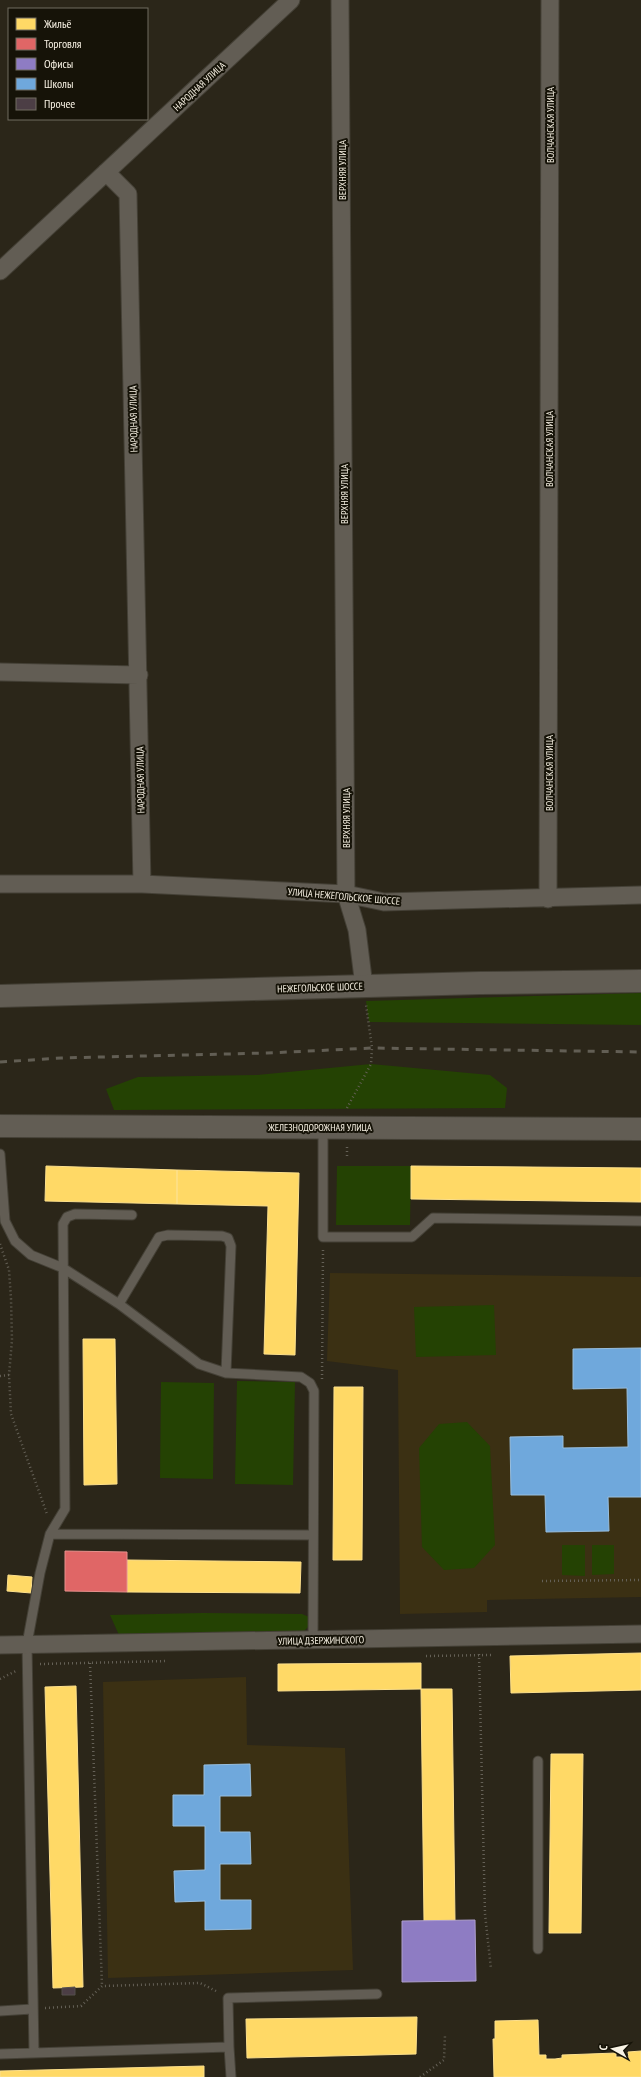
<svg xmlns="http://www.w3.org/2000/svg" width="641" height="2077" viewBox="0 0 641 2077" font-family="'PT Sans Narrow',sans-serif">
	<style>
		.built { fill: #3b3013 }
		.green { fill: #244203 }
		.homes { fill: #ffd966; stroke: #fde08c }
		.shops { fill: #e06666; stroke: #e7908c }
		.offices { fill: #8e7cc3; stroke: #ae9fcd }
		.schools { fill: #6fa8dc; stroke: #98bede }
		.building { fill: #4c3e45; stroke: #544f4c }
		.lines { fill: none; stroke-linecap: round; stroke-linejoin: round }
		.service-casing { stroke: #444036; stroke-width: 11 }
		.minor-casing { stroke: #444036; stroke-width: 19 }
		.tertiary-casing { stroke: #444036; stroke-width: 24 }
		.path { stroke: #656157; stroke-width: 2.5; stroke-dasharray: 1 3; stroke-linecap: butt }
		.service { stroke: #625d54; stroke-width: 9 }
		.minor { stroke: #625d54; stroke-width: 17 }
		.tertiary { stroke: #625d54; stroke-width: 22 }
		.rail { stroke: #625e54; stroke-width: 3; stroke-dasharray: 7 7; stroke-linecap: butt }
		.labels { text-anchor: middle; stroke-width: 4; stroke-linejoin: round; paint-order: stroke }
		.street-label { font-size: 10px; fill: #f8f2e4; stroke: #161308 }
	</style>
	<rect width="100%" height="100%" fill="#2b2619"/>
	<!-- built -->
	<path class="built" d="M330,1273L641,1277V1597L487,1600V1612L400,1614L398,1370L327,1361Z
		M246,1677L247,1745L345,1748L353,1970L108,1978L103,1682Z"/>
	<!-- green -->
	<path class="green" d="M641,993V1025L369,1022L366,1001Z
		M371,1064L490,1075L507,1088L505,1108L114,1110L106,1089L138,1077L257,1075Z
		M337,1166H411L410,1225H336Z
		M494,1305L496,1355L416,1357L414,1307Z
		M237,1381L295,1382L293,1485L235,1484Z
		M161,1382L214,1383L213,1479L160,1478Z
		M467,1422L490,1446L495,1545L474,1568L444,1570L422,1547L419,1448L439,1424Z
		M562,1545H585V1576L562,1575Z
		M592,1545H614V1574L592,1575Z
		M203,1613L302,1614L309,1617L308,1627L301,1634L119,1635L110,1615Z"/>
	<!-- homes -->
	<path class="homes" d="M46,1166L177,1170V1204L45,1201Z
		M411,1166L641,1168V1202L411,1199Z
		M177,1170L299,1173L295,1355L264,1354L268,1206L177,1204Z
		M83,1339H115L117,1484L84,1485Z
		M334,1387H363L362,1560H333Z
		M127,1560L301,1562L300,1593L127,1592Z
		M8,1575L32,1577L31,1593L7,1591Z
		M641,1653V1690L511,1693L510,1656Z
		M421,1663V1689L278,1691V1664Z
		M76,1686L83,1987L53,1988L45,1687Z
		M421,1689H452L455,1921H424Z
		M551,1754H583L581,1933H549Z
		M417,2017L416,2054L247,2058L246,2019Z
		M538,2020L539,2055H546V2059H555L562,2058V2055L616,2053V2057H629L628,2052L641,2051V2077H494L493,2039H495V2021Z
		M204,2066V2077H0V2071Z"/>
	<!-- shops -->
	<path class="shops" d="M65,1551L127,1552V1592L65,1591Z"/>
	<!-- offices -->
	<path class="offices" d="M475,1920L476,1981L402,1982V1921Z"/>
	<!-- schools -->
	<path class="schools" d="M641,1348V1497H608L609,1531L546,1532L545,1495H511L510,1437L563,1436V1448L628,1447L627,1388L573,1389V1349Z
		M250,1764L251,1796H220V1832H250L251,1864H220V1900H251V1929L205,1930V1901L175,1902L174,1871L205,1870V1826H173V1795H204V1765Z"/>
	<!-- building -->
	<path class="building" d="M75,1987V1995H62V1988Z"/>
	<g class="lines">
		<defs>
			<path id="service" d="M323,1128V1237H412L433,1218L641,1221
				M0,1154L5,1221L15,1241L31,1255L63,1268L119,1304L199,1364L226,1373L301,1377L310,1383L314,1391L313,1640
				M119,1304L159,1237L168,1235L222,1236L228,1238L231,1246L226,1373
				M50,1534L313,1535
				M538,1949V1761
				M0,2011L32,2009
				M229,2047L228,1998L377,1994
				M34,2053L27,1644L40,1573L50,1534L65,1509L63,1224L67,1217L75,1214L132,1215
				M0,2054L229,2047L231,2077"/>
			<path id="minor" d="M340,0L346,894L357,930L364,986
				M106,172L128,194L142,884
				M0,271L291,0
				M0,672L139,675
				M0,884H142L346,894L384,902L641,895
				M548,899L550,0
				M0,1645L641,1634"/>
			<path id="tertiary" d="M0,996L480,983L641,981
				M0,1126L641,1129"/>
		</defs>
		<!-- service casing -->
		<use href="#service" class="service-casing"/>
		<!-- minor casing -->
		<use href="#minor" class="minor-casing"/>
		<!-- tertiary casing -->
		<use href="#tertiary" class="tertiary-casing"/>
		<!-- path -->
		<path class="path" d="M347,1108L371,1064L372,1048L366,1004
			M347,1147V1157
			M0,1244L9,1270L11,1299L12,1340L9,1375L11,1414L47,1514
			M0,1376L9,1375
			M322,1379L323,1250
			M542,1581L641,1580
			M479,1654L485,1914L491,1969
			M426,1656L491,1655
			M90,1663L102,1986
			M40,1664L167,1661
			M0,1679L16,1671
			M45,2008L81,2006L102,1986L200,1983L218,1992
			M420,2077L444,2060L445,2035"/>
		<!-- service -->
		<use href="#service" class="service"/>
		<!-- minor -->
		<use href="#minor" class="minor"/>
		<!-- tertiary -->
		<use href="#tertiary" class="tertiary"/>
		<!-- rail -->
		<path class="rail" d="M0,1062L61,1058L267,1053L372,1048L641,1052"/>
	</g>
	<g class="labels">
		<!-- street labels -->
		<g class="street-label">
			<text transform="translate(199 86) rotate(-43)" y="4">НАРОДНАЯ УЛИЦА</text>
			<text transform="translate(550 125) rotate(-90)" y="4">ВОЛЧАНСКАЯ УЛИЦА</text>
			<text transform="translate(342 170) rotate(-90)" y="4">ВЕРХНЯЯ УЛИЦА</text>
			<text transform="translate(133 419) rotate(-91)" y="4">НАРОДНАЯ УЛИЦА</text>
			<text transform="translate(549 449) rotate(-90)" y="4">ВОЛЧАНСКАЯ УЛИЦА</text>
			<text transform="translate(344 494) rotate(-90)" y="4">ВЕРХНЯЯ УЛИЦА</text>
			<text transform="translate(549 773) rotate(-90)" y="4">ВОЛЧАНСКАЯ УЛИЦА</text>
			<text transform="translate(140 780) rotate(-91)" y="4">НАРОДНАЯ УЛИЦА</text>
			<text transform="translate(346 818) rotate(-90)" y="4">ВЕРХНЯЯ УЛИЦА</text>
			<text transform="translate(344 896) rotate(5)" y="4">УЛИЦА НЕЖЕГОЛЬСКОЕ ШОССЕ</text>
			<text transform="translate(320 987) rotate(-2)" y="4">НЕЖЕГОЛЬСКОЕ ШОССЕ</text>
			<text x="320" y="1131">ЖЕЛЕЗНОДОРОЖНАЯ УЛИЦА</text>
			<text transform="translate(321 1640) rotate(-1)" y="4">УЛИЦА ДЗЕРЖИНСКОГО</text>
		</g>
	</g>
	<!-- legend -->
	<rect x="8" y="8" width="140" height="112" fill="#161308" stroke="#706c60"/>
	<rect x="16" y="18" width="20" height="12" fill="#ffd966" stroke="#706c60"/>
	<text x="44" y="28" font-size="12" fill="#f8f2e4">Жильё</text>
	<rect x="16" y="38" width="20" height="12" fill="#e06666" stroke="#706c60"/>
	<text x="44" y="48" font-size="12" fill="#f8f2e4">Торговля</text>
	<rect x="16" y="58" width="20" height="12" fill="#8e7cc3" stroke="#706c60"/>
	<text x="44" y="68" font-size="12" fill="#f8f2e4">Офисы</text>
	<rect x="16" y="78" width="20" height="12" fill="#6fa8dc" stroke="#706c60"/>
	<text x="44" y="88" font-size="12" fill="#f8f2e4">Школы</text>
	<rect x="16" y="98" width="20" height="12" fill="#4c3e45" stroke="#706c60"/>
	<text x="44" y="108" font-size="12" fill="#f8f2e4">Прочее</text>
	<!-- north arrow -->
	<g transform="translate(613 2049) rotate(278)" stroke="#161308" stroke-width="3" paint-order="stroke">
	<path d="M0-3L7 15L0 10L-7 15Z" fill="#f8f2e4"/>
	<text y="-6" font-size="11" font-weight="bold" text-anchor="middle" fill="#f8f2e4">С</text>
	</g>
</svg>
